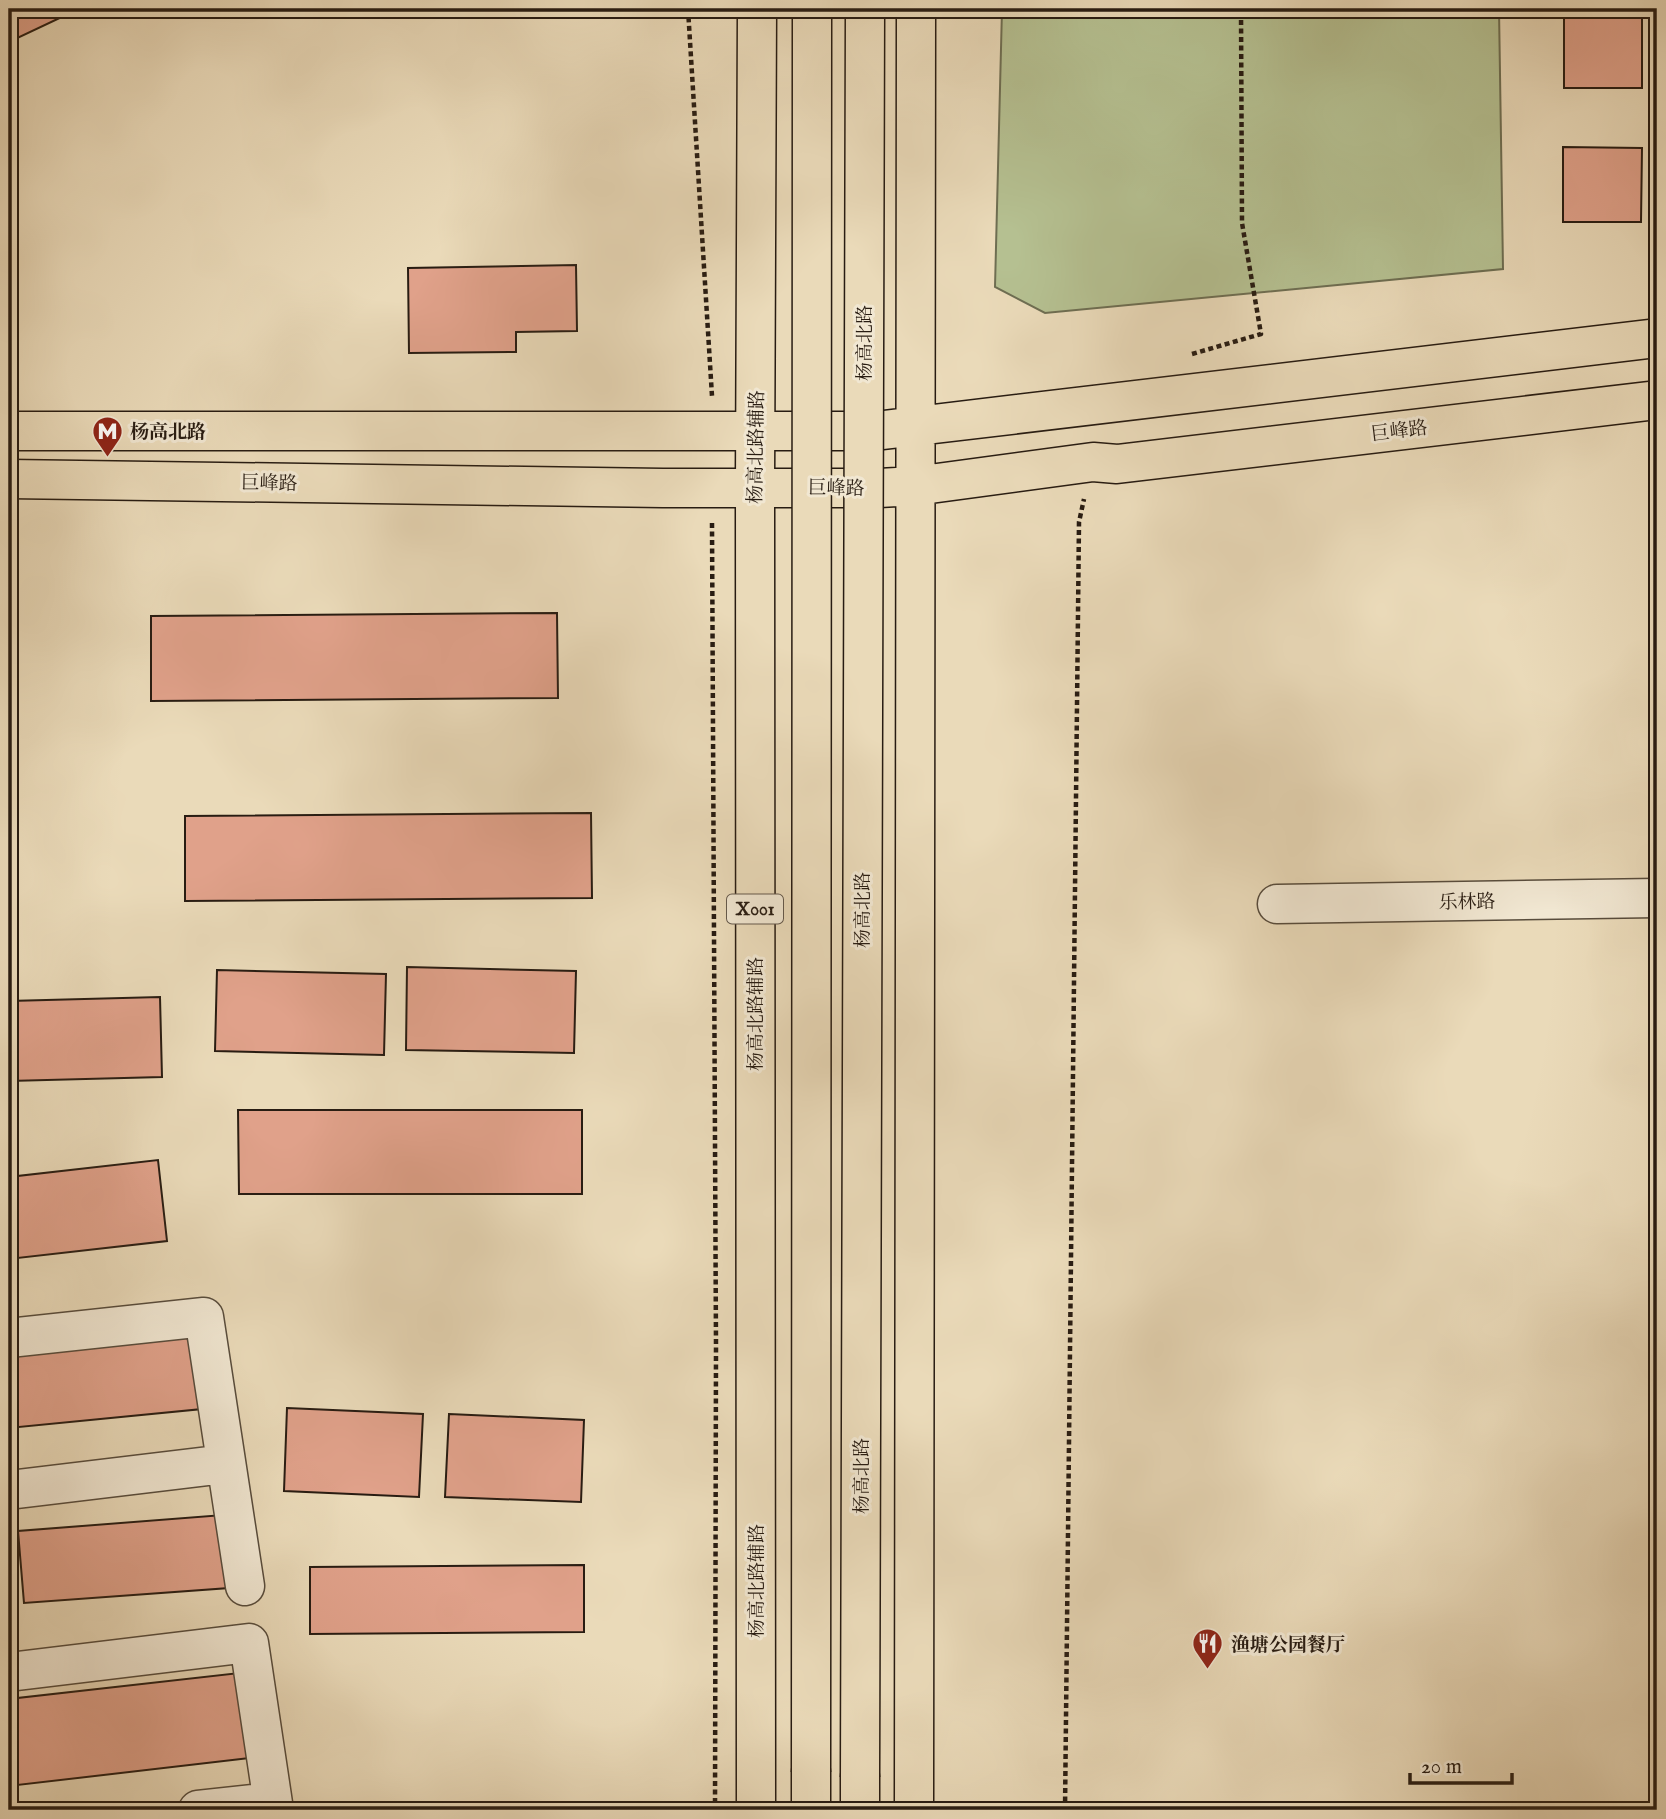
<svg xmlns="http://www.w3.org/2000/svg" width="1666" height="1819" viewBox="0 0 1666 1819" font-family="'IM FELL English','Noto Serif SC',serif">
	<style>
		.green { fill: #b5c091; stroke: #6e6e52; stroke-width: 2 }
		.building { fill: #e0a18a; stroke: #281c12; stroke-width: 2 }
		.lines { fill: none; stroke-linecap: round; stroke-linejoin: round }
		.minor-casing { stroke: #584c3c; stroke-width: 41 }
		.major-casing { stroke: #281c12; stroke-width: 41 }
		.highway-casing { stroke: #281c12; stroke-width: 41 }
		.path { stroke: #281c12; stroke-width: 4.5; stroke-dasharray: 5 3.5; stroke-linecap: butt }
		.minor { stroke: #f1e7d2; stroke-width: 38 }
		.major { stroke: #eadab9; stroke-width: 38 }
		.highway { stroke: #eadab9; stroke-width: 38 }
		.highway-bridge-casing { stroke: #281c12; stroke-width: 41; stroke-linecap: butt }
		.highway-bridge { stroke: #eadab9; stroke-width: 38 }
		.labels { text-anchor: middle; stroke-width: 6; stroke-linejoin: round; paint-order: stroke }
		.shield { fill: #f1e7d2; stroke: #64594c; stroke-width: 2 }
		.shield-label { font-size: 18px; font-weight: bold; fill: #281c12 }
		.street-label { font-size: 19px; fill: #281c12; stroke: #f1e7d2 }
		.poi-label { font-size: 19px; font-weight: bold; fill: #281c12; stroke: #f1e7d2; text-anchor: start }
	</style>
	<rect width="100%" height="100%" fill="#eadab9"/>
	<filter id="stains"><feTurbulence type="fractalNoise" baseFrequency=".00286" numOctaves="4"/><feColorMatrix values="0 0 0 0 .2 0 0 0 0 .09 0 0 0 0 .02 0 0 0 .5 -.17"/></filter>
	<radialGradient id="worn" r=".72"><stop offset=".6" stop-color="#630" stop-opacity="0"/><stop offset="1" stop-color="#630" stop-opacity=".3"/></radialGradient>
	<!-- green -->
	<path class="green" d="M1002,9H1499L1503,269L1045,313L995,287Z"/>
	<!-- building -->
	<path class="building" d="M9,9H61L64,16L9,42Z
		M1564,14H1642V88H1564Z
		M1563,147L1642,148L1641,222H1563Z
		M576,265L577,331L516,332V352L409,353L408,268Z
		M557,613L558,698L151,701V616Z
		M9,615H17V701H9Z
		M591,813L592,898L185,901V816Z
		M407,967L576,971L574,1053L406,1050Z
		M217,970L386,974L384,1055L215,1051Z
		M160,997L162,1077L9,1081V1001Z
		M238,1110H582V1194H239Z
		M158,1160L167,1241L9,1259V1177Z
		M195,1336L202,1409L9,1428V1354Z
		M287,1408L423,1414L419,1497L284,1491Z
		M449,1414L584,1420L581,1502L445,1497Z
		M223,1515L229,1588L24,1603L18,1531Z
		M584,1565V1632L310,1634V1567Z
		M248,1672L258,1757L9,1786V1699Z"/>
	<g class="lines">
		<defs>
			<path id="minor" d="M1277,904L1657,898
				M9,1338L204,1317L245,1586
				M9,1490L225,1464
				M9,1672L249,1643L274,1810
				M198,1810L272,1802"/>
			<path id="major" d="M9,431H875L1657,338
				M9,479L663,488H879L915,486L1093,462L1117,464L1657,400
				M756,1810L755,486L757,9
				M914,1810L916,9"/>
			<path id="highway" d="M860,1777V1810
				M811,1810V1772"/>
		</defs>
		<!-- minor casing -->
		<use href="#minor" class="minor-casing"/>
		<!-- major casing -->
		<use href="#major" class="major-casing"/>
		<!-- highway casing -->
		<use href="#highway" class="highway-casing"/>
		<!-- path -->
		<path class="path" d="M688,9L712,396
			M1192,354L1261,334L1242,223L1241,9
			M712,523L716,1346L715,1810
			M1065,1810L1079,522L1084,499"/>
		<!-- minor -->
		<use href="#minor" class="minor"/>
		<!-- major -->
		<use href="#major" class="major"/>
		<!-- highway -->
		<use href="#highway" class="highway"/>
		<defs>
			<path id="highway-bridge" d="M811,1772L812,9
				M860,1777L865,9"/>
		</defs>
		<!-- highway-bridge casing -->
		<use href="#highway-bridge" class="highway-bridge-casing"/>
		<!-- highway-bridge -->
		<use href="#highway-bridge" class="highway-bridge"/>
	</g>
	<!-- icons -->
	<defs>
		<symbol id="metro-pin" viewBox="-11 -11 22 30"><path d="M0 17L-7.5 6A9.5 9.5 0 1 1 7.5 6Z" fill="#8f2418" stroke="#f1e7d2"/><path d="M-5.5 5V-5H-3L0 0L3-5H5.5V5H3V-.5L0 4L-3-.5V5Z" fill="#fff"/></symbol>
		<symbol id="restaurant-pin" viewBox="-11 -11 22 30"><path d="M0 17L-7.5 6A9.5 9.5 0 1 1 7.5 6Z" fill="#8f2418" stroke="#f1e7d2"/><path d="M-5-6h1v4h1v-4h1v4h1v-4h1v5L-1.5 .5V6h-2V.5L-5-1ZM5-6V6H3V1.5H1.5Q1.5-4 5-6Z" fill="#fff"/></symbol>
	</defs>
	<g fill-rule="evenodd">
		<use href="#metro-pin" x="90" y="414" width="35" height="47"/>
		<use href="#restaurant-pin" x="1190" y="1626" width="35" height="47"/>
	</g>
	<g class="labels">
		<!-- shield labels -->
		<rect class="shield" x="727" y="894.5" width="56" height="29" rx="5"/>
		<g class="shield-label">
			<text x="755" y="915">X001</text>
		</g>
		<!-- street labels -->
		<g class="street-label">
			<text transform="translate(864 343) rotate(-90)" y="7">杨高北路</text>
			<text transform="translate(1399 430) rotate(-7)" y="7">巨峰路</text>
			<text transform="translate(755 447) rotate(-89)" y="7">杨高北路辅路</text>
			<text transform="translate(269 482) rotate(1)" y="7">巨峰路</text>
			<text transform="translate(836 487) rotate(1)" y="7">巨峰路</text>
			<text transform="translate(1467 901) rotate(-1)" y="7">乐林路</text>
			<text transform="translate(862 910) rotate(-90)" y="7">杨高北路</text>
			<text transform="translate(755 1014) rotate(-90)" y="7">杨高北路辅路</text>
			<text transform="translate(861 1476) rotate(-90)" y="7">杨高北路</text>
			<text transform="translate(756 1581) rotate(-90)" y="7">杨高北路辅路</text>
		</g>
		<!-- poi labels -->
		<g class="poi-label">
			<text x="130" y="438">杨高北路</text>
			<text x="1231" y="1651">渔塘公园餐厅</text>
		</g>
	</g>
	<!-- margin -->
	<rect width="1666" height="1819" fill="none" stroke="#eadab9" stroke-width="35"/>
	<rect x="10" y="10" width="1645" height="1798" fill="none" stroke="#281c12" stroke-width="3.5"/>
	<rect x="18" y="18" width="1631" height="1784" fill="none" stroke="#281c12" stroke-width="2"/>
	<!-- scale -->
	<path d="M1410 1773v10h102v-10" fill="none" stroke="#281c12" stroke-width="3.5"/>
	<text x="1421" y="1773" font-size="21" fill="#281c12" stroke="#f1e7d2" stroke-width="5" paint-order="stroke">20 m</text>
	<rect width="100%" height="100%" filter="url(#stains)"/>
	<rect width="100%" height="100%" fill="url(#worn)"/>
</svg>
